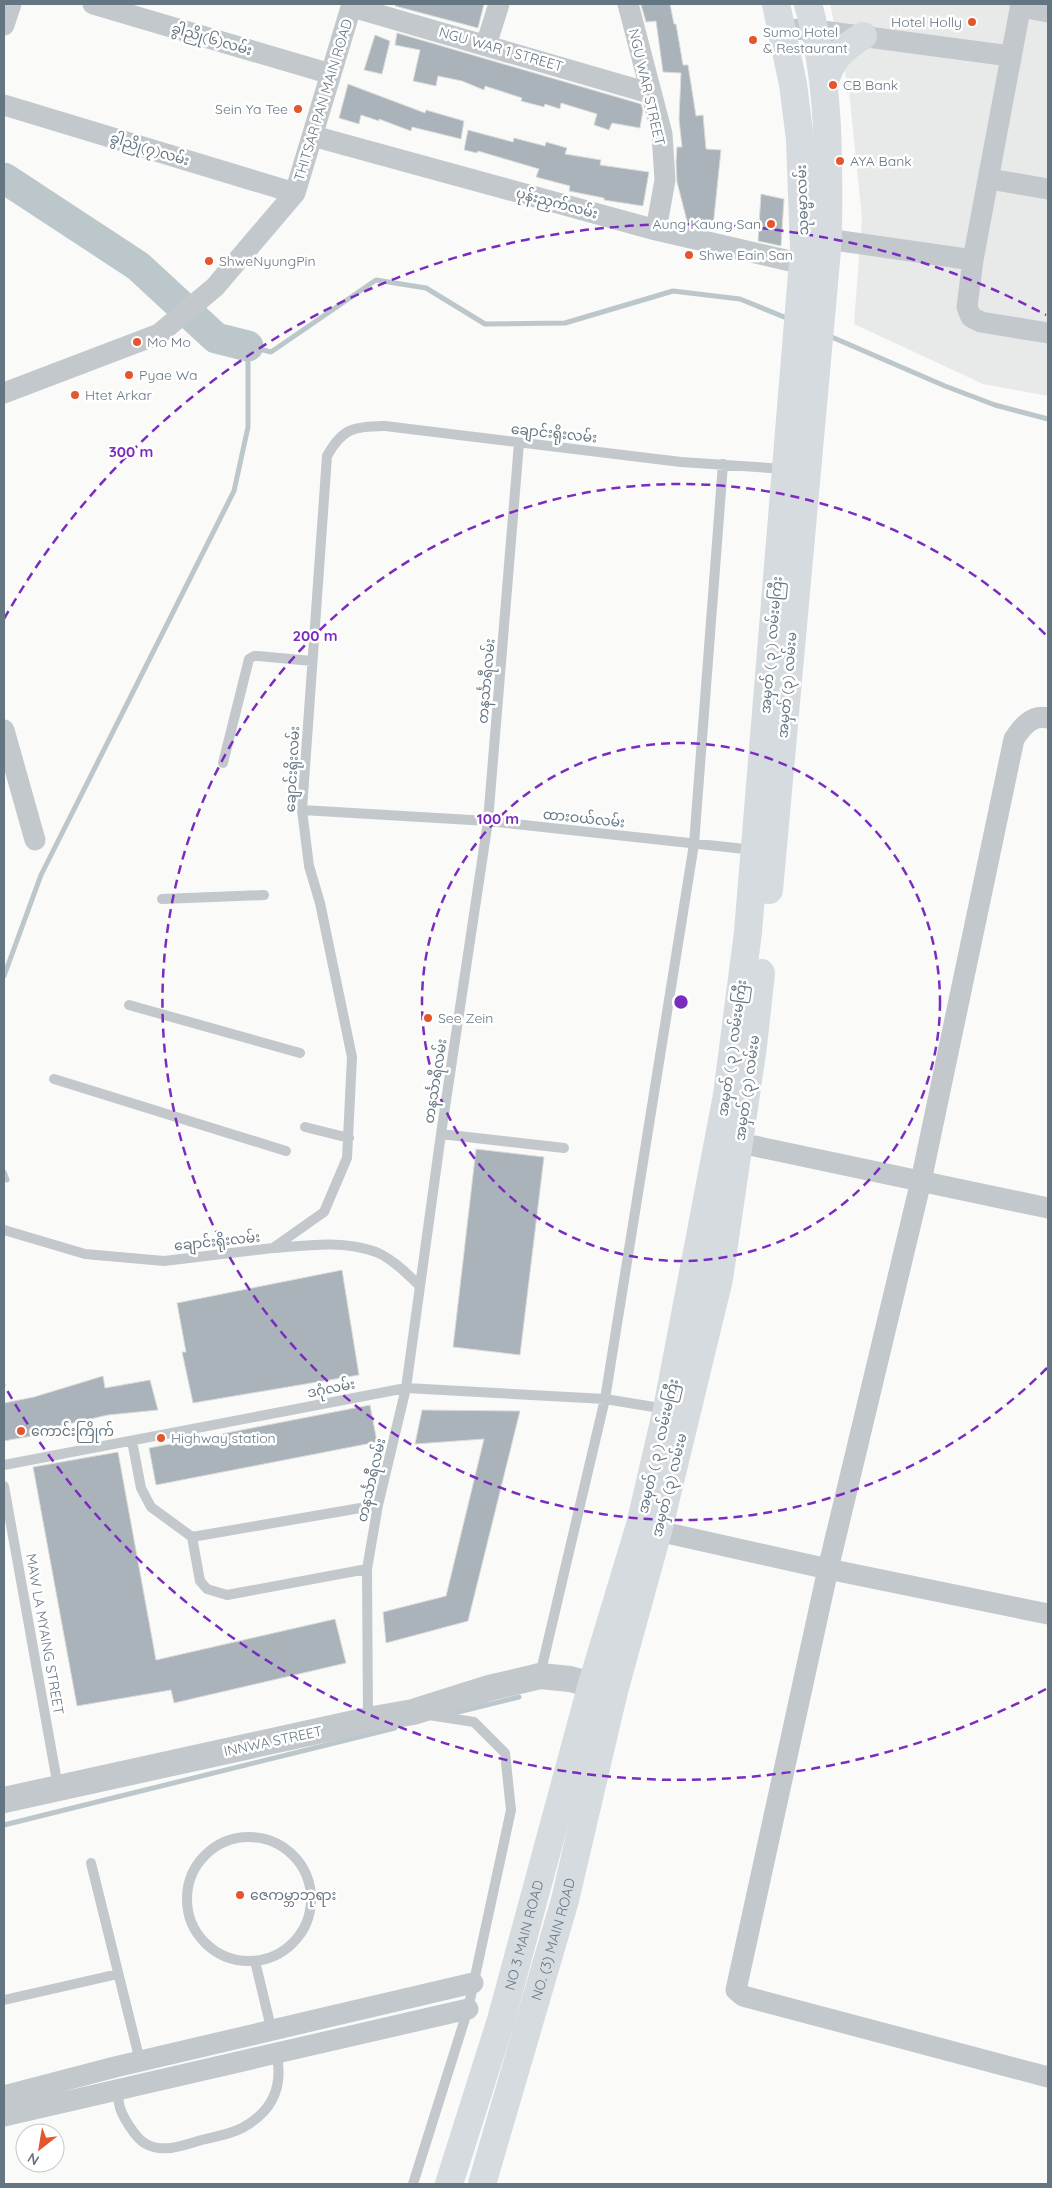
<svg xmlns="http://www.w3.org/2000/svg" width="1052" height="2188" viewBox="0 0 1052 2188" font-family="Quicksand,'Noto Sans Myanmar',sans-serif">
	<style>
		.built { fill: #e8e9e9 }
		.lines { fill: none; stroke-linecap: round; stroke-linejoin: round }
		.stream { stroke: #bbc7cb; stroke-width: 5 }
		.river { stroke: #bbc7cb; stroke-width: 31 }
		.building { fill: #aab3b9; stroke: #dcdcda }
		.service { stroke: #c3c8cc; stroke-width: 10 }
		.minor { stroke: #c3c8cc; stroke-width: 21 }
		.tertiary { stroke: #c3c8cc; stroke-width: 26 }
		.primary { stroke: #d6dbdf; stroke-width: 28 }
		.ring { fill: none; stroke: #7b2cbf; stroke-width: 2.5; stroke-dasharray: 9 6 }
		.poi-dot { fill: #e4572e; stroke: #fff; stroke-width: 2 }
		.labels { text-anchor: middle; stroke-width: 5; stroke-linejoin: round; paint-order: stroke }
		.poi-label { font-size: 14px; fill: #657683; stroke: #fff; text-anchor: start }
		.street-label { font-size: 14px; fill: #657683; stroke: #fff }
		.centre { fill: #7b2cbf; stroke: #fff; stroke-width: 2.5 }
		.ring-label { font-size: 15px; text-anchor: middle; font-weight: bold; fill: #7b2cbf; stroke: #fff; stroke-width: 5; stroke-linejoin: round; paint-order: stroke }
	</style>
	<rect width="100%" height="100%" fill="#fafaf8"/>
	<!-- built -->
	<path class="built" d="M830,4H1048V396L983,384L854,324L862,218L849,91Z"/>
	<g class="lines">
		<!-- stream -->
		<path class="stream" d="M827,335L945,386L995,405L1048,419
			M4,976L41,875L234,491L248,427V346L271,352L376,280L426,288L485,324L565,323L673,291L740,299L789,319
			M4,1172L7,1180
			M446,1715L519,1697
			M4,1825L395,1728"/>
		<!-- river -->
		<path class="river" d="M4,178L138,266L216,338L248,346"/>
	</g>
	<!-- building -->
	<path class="building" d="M396,4H484L478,28L395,6Z
		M647,4H670L674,24H676L683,65H688L696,116L703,115L706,149L721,150L713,227L688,225L677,182L676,162L677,147H682L679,119L681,73L663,72L656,21L646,22L641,5Z
		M397,33L641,104L643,110L640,128L612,123L609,130L594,125L597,114L561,103L560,109L545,104L544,107L521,101L522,98L485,86L484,90L462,81L438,76L436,86L413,81L420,50L395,45Z
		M375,35L390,41L382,74L364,70Z
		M348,84L425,113L426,110L464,121L461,139L412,127L411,131L379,119V121L361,115L359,124L339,118Z
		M468,130L513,142L514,138L545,146L546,142L567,148L565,154L601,160L600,165L649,172L643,206L604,200V198L569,191L570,186L536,177L539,169L478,151L477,153L464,150Z
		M761,194L784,199L781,246L758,241Z
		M476,1149L544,1157L520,1355L453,1347Z
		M342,1270L359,1375L193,1403L182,1352H186L177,1303Z
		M103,1376L105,1388L150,1380L158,1410L108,1415L42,1430L43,1434L4,1441V1403L34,1397Z
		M370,1405L377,1442L156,1485L149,1448Z
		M422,1410L520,1411L468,1621L386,1643L383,1612L446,1596L484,1439L415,1444Z
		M118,1452L156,1660L335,1619L346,1663L174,1703L171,1690L77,1706L33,1467Z"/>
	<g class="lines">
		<!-- service -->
		<path class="service" d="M223,763L249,659L254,656H258L312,661
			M302,810L488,821L754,850
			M162,899L264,895
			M129,1005L300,1053
			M54,1079L286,1151
			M305,1127L349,1138
			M441,1134L564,1148
			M4,1230L85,1254L164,1261L273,1248L324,1212L347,1158L352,1057L320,903L309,866L302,810L327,456C343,427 354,427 385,426L681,462L785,469
			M276,1248C309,1245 344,1240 376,1252C393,1259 407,1274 420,1286
			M132,1441L141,1488L151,1507L192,1537
			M4,1465L406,1388L605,1399L666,1409
			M4,1486L58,1787
			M367,1569L227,1595L207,1589L200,1581L192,1537L378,1505
			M540,1675L605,1399L694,844L723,464
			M368,1719L367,1569L378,1505L406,1388L441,1134L488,821L519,443
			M187 1899a62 62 0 1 1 124 0a62 62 0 1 1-124 0Z
			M91,1863L140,2061
			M255,1961L272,2032
			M4,2000L118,1974
			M119,2088C119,2093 118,2098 119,2103C120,2114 136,2139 146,2144C162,2153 182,2146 198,2141C212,2137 229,2135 242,2128C274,2111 284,2085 276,2051
			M413,2184L468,2009L511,1810L505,1753L474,1722L429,1715"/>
		<!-- minor -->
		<path class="minor" d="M93,4L331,74
			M628,4L662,134L665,180L656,230
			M1021,4L973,260L967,307L971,317L981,322L1048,333
			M352,7L649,93
			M1020,7L1048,12
			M4,25L11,4
			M783,29L815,30L1010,56
			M486,45L499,4
			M4,105L295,193
			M313,136L656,230L803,264
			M990,179L1048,189
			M813,237L973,260
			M4,393L159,334L215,287L295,193L352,4
			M1048,718C1032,714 1022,727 1014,739L921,1181L828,1569L736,1990L743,1996L1048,2077
			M4,730L35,840
			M740,1143L1048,1208
			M658,1531L828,1569L1048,1614
			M4,2096L115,2067L473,1983
			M4,2116L468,2009"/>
		<!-- tertiary -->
		<path class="tertiary" d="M4,1800L368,1720L413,1712L489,1688L540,1676L570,1679L612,1690"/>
		<!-- primary -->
		<g class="primary">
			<path d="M824,83C832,59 841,49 863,36"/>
			<path d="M769,890L828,239C829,160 830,81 808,4"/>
			<path id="s1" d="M449,2184L501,2020L592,1684L640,1525L667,1409L727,1095L748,932L804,249L800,139L793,84L776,4"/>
			<path id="s2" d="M482,2184L565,1900L614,1691L658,1531L719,1279L753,1046L761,973"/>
		</g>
	</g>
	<!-- distance rings -->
	<g class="ring">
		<circle cx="681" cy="1002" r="259"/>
		<path d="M1047 1368A518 518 0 1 1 1047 636"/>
		<path d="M1046 1689A778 778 0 0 1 4 1385M4 619A778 778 0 0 1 1046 315"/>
	</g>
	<!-- markers -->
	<g class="poi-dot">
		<circle cx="972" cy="22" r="5"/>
		<circle cx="753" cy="40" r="5"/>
		<circle cx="833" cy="85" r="5"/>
		<circle cx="298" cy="109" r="5"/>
		<circle cx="840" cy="161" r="5"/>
		<circle cx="771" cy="224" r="5"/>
		<circle cx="689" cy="255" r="5"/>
		<circle cx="209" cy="261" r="5"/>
		<circle cx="137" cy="342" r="5"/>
		<circle cx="129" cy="375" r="5"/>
		<circle cx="75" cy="395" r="5"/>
		<circle cx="428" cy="1018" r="5"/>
		<circle cx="21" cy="1431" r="5"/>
		<circle cx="161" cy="1438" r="5"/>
		<circle cx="240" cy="1895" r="5"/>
	</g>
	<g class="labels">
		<!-- poi labels -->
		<g class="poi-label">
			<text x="962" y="27" text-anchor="end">Hotel Holly</text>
			<text x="763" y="37">Sumo Hotel<tspan x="763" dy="16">&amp; Restaurant</tspan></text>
			<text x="843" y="90">CB Bank</text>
			<text x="288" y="114" text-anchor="end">Sein Ya Tee</text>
			<text x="850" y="166">AYA Bank</text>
			<text x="761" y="229" text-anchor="end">Aung Kaung San</text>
			<text x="699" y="260">Shwe Eain San</text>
			<text x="219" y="266">ShweNyungPin</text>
			<text x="147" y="347">Mo Mo</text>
			<text x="139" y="380">Pyae Wa</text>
			<text x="85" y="400">Htet Arkar</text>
			<text x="438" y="1023">See Zein</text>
			<text x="31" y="1436">ကောင်းကြိုက်</text>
			<text x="171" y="1443">Highway station</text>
			<text x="250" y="1900">ဇေကမ္ဘာဘုရား</text>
		</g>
		<!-- street labels -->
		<g class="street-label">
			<text transform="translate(212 39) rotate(16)" y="5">ခွါညို(၆)လမ်း</text>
			<text transform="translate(501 49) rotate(16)" y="5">NGU WAR 1 STREET</text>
			<text transform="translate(647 87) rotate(77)" y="5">NGU WAR STREET</text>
			<text transform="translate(323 100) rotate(-73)" y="5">THITSAR PAN MAIN ROAD</text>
			<text transform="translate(150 149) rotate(17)" y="5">ခွါညို(၇)လမ်း</text>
			<text transform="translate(802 200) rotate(-92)" y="5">သုဓမ္မာလမ်း</text>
			<text transform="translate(557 203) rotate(15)" y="5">ပုန်းညှက်လမ်း</text>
			<text transform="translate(554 433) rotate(6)" y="5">ချောင်းရိုးလမ်း</text>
			<text transform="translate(771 645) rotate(-85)" y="5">အမှတ် ( ၃ ) လမ်းမကြီး</text>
			<text transform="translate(486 681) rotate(-85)" y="5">တနင်္သာရီလမ်း</text>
			<text transform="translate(787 685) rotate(-85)" y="5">အမှတ် (၃) လမ်းမ</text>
			<text transform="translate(292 769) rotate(-87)" y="5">ချောင်းရိုးလမ်း</text>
			<text transform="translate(584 818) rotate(6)" y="5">ထားဝယ်လမ်း</text>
			<text transform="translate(732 1048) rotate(-82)" y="5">အမှတ် ( ၃ ) လမ်းမကြီး</text>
			<text transform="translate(435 1081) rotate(-81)" y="5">တနင်္သာရီလမ်း</text>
			<text transform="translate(747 1088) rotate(-82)" y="5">အမှတ် (၃) လမ်းမ</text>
			<text transform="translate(217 1241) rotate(-6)" y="5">ချောင်းရိုးလမ်း</text>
			<text transform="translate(331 1388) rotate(-11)" y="5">ဒဂုံလမ်း</text>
			<text transform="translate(658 1446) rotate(-77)" y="5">အမှတ် ( ၃ ) လမ်းမကြီး</text>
			<text transform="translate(371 1480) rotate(-77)" y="5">တနင်္သာရီလမ်း</text>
			<text transform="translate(669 1485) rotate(-76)" y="5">အမှတ် (၃) လမ်းမ</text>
			<text transform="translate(45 1634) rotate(80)" y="5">MAW LA MYAING STREET</text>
			<text transform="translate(273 1741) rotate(-12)" y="5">INNWA STREET</text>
			<text dy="5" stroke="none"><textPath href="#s1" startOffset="260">NO 3 MAIN ROAD</textPath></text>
			<text dy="5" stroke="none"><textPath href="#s2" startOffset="255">NO. (3) MAIN ROAD</textPath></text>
		</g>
	</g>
	<circle cx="681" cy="1002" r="8" class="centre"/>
	<g class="ring-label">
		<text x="131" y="457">300 m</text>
		<text x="315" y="641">200 m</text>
		<text x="498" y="824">100 m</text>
	</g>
	<!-- border -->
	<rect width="1052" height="2188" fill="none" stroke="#657683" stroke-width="10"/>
	<!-- north arrow -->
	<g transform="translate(40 2148) rotate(211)"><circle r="24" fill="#ffffff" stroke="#c1c8cd"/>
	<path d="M0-4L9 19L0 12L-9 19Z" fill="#e4572e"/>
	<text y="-8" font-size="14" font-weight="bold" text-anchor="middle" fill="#657683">N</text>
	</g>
</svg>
